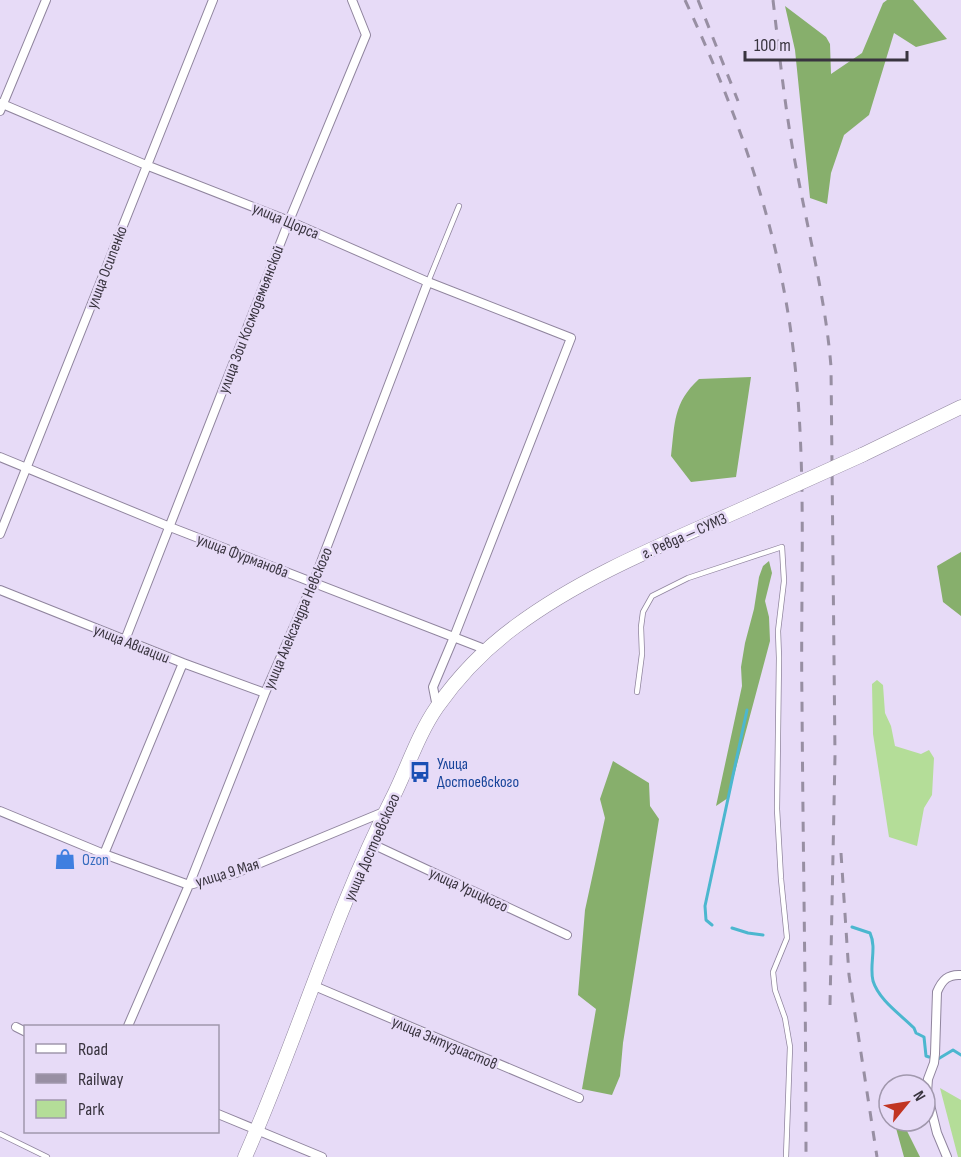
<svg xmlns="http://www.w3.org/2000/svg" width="961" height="1157" viewBox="0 0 961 1157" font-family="'Sofia Sans Condensed',sans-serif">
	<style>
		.green { fill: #b4dd98 }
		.forest { fill: #87af6c }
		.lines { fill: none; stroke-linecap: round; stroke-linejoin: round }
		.stream { stroke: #4cb7cf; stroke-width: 3 }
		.lane-casing { stroke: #90859e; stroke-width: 6 }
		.street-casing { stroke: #90859e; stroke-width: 10 }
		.primary-casing { stroke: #90859e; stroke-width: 15 }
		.lane { stroke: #fff; stroke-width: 4.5 }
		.street { stroke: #fff; stroke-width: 8 }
		.primary { stroke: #fff; stroke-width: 14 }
		.rail { stroke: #988fa3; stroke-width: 3; stroke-dasharray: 10 10; stroke-linecap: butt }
		.primary-bridge-casing { stroke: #90859e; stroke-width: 15; stroke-linecap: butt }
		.primary-bridge { stroke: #fff; stroke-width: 14 }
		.labels { text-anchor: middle; stroke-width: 5; stroke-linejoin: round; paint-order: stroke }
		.street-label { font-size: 16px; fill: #39343f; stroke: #e7dbf7 }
		.transit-label { font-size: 16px; fill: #164399; stroke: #e7dbf7; text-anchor: start }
		.shop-label { font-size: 16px; fill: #366cbe; stroke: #e7dbf7; text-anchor: start }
	</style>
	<rect width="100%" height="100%" fill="#e7dbf7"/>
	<!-- green -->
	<path class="green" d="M877,680L883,685L885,713L891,726L895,746L921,754L929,750L934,758L932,795L924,808L917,846L889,837L873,734L872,684Z
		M940,1088L961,1100V1157H958Z"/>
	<!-- forest -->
	<path class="forest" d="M887,0H913L947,39L916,47L894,33L869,115L844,135L831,173L827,204L810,198L795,50L785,6L826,37L830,44L831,74L862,53L883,3Z
		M751,377L736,477L691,482L671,456C675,423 673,403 699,379Z
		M961,552V616L943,602L937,566Z
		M769,561L772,573L765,601L769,617L770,641L728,798L716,806L742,686L741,667L745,643L754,609L759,577L763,566Z
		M613,761L649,783L650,806L659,819L623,1043L620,1076L612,1095L582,1089L596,1009L578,995L585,910L605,818L600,799Z
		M894,1121H902L920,1157H904Z"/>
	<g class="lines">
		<!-- stream -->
		<path class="stream" d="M712,925L706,920L705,906L747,710
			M852,927L870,933C877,948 869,965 873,981C879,1000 900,1014 914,1028L916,1033L924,1037L926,1056L929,1057
			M732,928L748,933L763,935
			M938,1059L953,1050L961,1055"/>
		<defs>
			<path id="lane" d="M428,282L459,206
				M637,692L642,654L641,627L643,612L652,596L688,578L782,547L784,581L778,631L779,658L777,809L781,879L787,938L773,972L775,990L785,1018L790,1047L786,1157
				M0,1134L47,1157"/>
			<path id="street" d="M0,103L146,165L289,221L428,282L571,338L454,637L433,687L437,707
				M0,111L46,0
				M0,457L170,527L487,650
				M0,534L213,0
				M0,590L183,663L265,693
				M125,640L289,221L366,35L352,0
				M0,811L104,854L189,885L236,873L386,811
				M370,843L567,935
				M104,854L183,663
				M312,985L579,1098
				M128,1026L189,885L265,693L313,583L428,282
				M16,1027L26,1032
				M218,1114L322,1157
				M947,1157L937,1133L927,1093L928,1079L934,1063L935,1054L937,992C942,980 948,974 961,975"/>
			<path id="primary" d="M862,455L961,407
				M245,1157C297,1040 333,915 391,801C407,770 417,736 437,707C458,677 486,648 516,626C586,574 669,542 749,506"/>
		</defs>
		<!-- lane casing -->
		<use href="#lane" class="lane-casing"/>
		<!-- street casing -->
		<use href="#street" class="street-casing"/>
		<!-- primary casing -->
		<use href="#primary" class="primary-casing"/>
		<!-- lane -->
		<use href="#lane" class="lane"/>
		<!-- street -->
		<use href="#street" class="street"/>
		<!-- primary -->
		<use href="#primary" class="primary"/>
		<!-- rail -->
		<path class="rail" d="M685,0C732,101 770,203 788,313C809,441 800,573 802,702C803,854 806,1005 806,1157
			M698,0L738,101
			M773,0C780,59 786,119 798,177C810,240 826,303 831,367L835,755L830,1005
			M841,853L849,975L877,1157"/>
		<defs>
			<path id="primary-bridge" d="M749,506L862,455"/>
		</defs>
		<!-- primary-bridge casing -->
		<use href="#primary-bridge" class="primary-bridge-casing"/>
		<!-- primary-bridge -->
		<use href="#primary-bridge" class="primary-bridge"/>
	</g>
	<!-- icons -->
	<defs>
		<symbol id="bus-bare" viewBox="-9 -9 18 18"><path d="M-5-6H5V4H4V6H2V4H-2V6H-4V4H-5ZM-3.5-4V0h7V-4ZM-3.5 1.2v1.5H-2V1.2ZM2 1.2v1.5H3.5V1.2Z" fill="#1a4fb4" stroke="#e7dbf7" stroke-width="2.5" paint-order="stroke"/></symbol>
		<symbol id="shop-bare" viewBox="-9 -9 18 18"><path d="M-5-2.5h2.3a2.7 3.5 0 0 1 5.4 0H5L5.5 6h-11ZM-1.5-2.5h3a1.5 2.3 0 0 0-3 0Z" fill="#3f7fe0" stroke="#e7dbf7" stroke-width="2.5" paint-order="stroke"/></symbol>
	</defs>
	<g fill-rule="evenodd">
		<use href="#bus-bare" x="405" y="757" width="30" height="30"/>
		<use href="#shop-bare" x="50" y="844" width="30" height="30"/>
	</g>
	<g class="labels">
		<!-- street labels -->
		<g class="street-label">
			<text transform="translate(286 220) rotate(23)" y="6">улица Щорса</text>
			<text transform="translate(106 267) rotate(-69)" y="6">улица Осипенко</text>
			<text transform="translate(250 319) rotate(-69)" y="6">улица Зои Космодемьянской</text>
			<text transform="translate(684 535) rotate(-24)" y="6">г. Ревда — СУМЗ</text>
			<text transform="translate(243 555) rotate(21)" y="6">улица Фурманова</text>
			<text transform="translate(297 618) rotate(-67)" y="6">улица Александра Невского</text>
			<text transform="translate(132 643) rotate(22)" y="6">улица Авиации</text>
			<text transform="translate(371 847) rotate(-66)" y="6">улица Достоевского</text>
			<text transform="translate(227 872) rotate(-17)" y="6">улица 9 Мая</text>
			<text transform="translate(469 889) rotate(25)" y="6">улица Урицкого</text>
			<text transform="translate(445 1042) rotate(23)" y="6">улица Энтузиастов</text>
		</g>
		<!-- transit labels -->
		<g class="transit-label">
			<text x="437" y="769">Улица<tspan x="437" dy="18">Достоевского</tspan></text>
		</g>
		<!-- shop labels -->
		<g class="shop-label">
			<text x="82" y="865">Ozon</text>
		</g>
	</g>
	<!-- legend -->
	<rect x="24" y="1025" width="195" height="108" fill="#e7dbf7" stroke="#a198ad" stroke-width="1.5"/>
	<rect x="36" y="1044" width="30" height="9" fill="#ffffff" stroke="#a198ad" stroke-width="1.5"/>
	<text x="78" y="1055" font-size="18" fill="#39343f">Road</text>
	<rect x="36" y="1074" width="30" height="9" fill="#988fa3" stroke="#a198ad" stroke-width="1.5"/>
	<text x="78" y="1085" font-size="18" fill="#39343f">Railway</text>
	<rect x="36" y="1100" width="30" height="18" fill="#b4dd98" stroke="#a198ad" stroke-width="1.5"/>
	<text x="78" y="1115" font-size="18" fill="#39343f">Park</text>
	<!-- north arrow -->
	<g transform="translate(907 1103) rotate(60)"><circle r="28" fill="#e7dbf7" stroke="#a198ad" stroke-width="1.5"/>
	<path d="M0-4.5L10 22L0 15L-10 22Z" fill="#c13522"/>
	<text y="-9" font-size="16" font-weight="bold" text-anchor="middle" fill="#39343f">N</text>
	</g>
	<!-- scale -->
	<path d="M745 51v9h162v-9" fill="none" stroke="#39343f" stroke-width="3"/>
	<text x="754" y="51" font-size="18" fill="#39343f" stroke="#e7dbf7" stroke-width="4.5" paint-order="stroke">100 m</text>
</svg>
